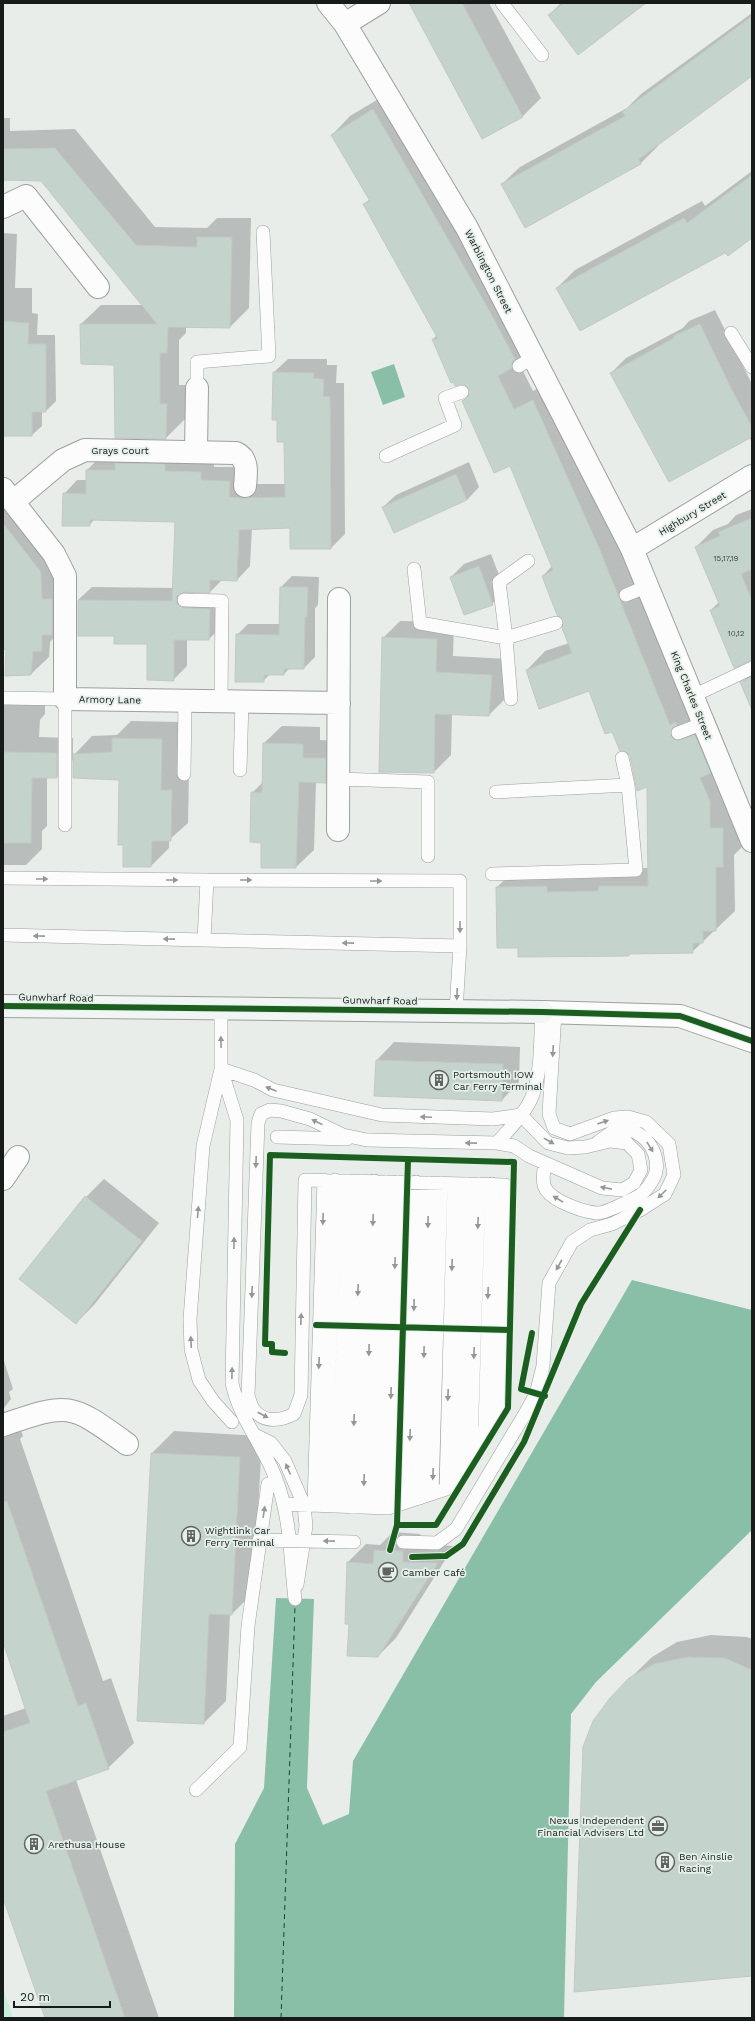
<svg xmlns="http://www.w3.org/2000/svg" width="755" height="2021" viewBox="0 0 755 2021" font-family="'Work Sans',sans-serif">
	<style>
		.green { fill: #c5f0db }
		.water { fill: #8abfa7 }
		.shadow { fill: #0003 }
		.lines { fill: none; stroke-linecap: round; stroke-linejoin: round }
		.ferry { stroke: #0d4a34; stroke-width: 1; stroke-dasharray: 5 4; stroke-linecap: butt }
		.building { fill: #c4d4cc; stroke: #c4c8c5 }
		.lane-casing { stroke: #9ca09e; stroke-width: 14 }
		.street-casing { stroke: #9ca09e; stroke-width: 24 }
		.secondary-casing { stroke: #9ca09e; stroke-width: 24 }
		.lane { stroke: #fcfcfc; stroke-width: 13 }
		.street { stroke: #fcfcfc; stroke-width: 22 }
		.secondary { stroke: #f1f5f3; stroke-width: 22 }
		.cycleway-casing { stroke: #e5f0ea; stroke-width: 8 }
		.cycleway { stroke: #1b5e20; stroke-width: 6 }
		.oneway { fill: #959796 }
		.labels { text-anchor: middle; stroke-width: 3.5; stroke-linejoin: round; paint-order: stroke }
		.number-label { font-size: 8px; fill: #424946 }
		.street-label { font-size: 10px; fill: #171b19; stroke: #e5f0ea }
		.poi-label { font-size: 10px; fill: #171b19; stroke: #e5f0ea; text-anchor: start }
	</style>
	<rect width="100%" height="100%" fill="#e8edea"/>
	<!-- green -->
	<path class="green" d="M3,1988L13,2018H3Z"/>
	<!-- water -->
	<path class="water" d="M394,364L405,397L383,405L371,372Z
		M632,1280L752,1310V1530L596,1682L571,1714L564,2018H234L235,1844L264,1788L276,1598L314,1599L307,1788L323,1825L349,1814L353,1761Z"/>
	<!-- shadow -->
	<path class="shadow" d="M419,3H489L541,98L523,116L483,138Z
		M561,3H644L549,15Z
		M752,13V75L658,144V146L641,163L502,184L520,167L627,108L641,94Z
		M392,91L530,349L518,361L533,391L551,382L690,711L689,717L696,723L714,717L729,754L720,762L741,810L742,847L734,855L735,911L692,952L630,953L629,955L518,947L497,887L516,869L649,868L648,785L590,690L527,670L545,651L569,643L565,620L543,576L552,566L510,465L463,401L470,394V389L464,383L452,381L433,339L437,335L364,204L370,199L332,135L350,116Z
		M3,118H10V131L75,129L155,227L207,228L217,218H251L249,308L230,327L186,326V333L179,340V385H185V419L166,438L115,364L81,324L101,305H143L41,180L3,179Z
		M752,171V237L725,251L557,288L575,270L702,201L705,206Z
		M3,233L17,234L15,288H32V313L38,314L37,335H55L56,401L46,411H42V426L32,435L3,411Z
		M715,310L752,384L751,441L749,437L611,373L626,358L683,328L689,321Z
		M288,359H327V365H337L336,383H344L345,534L331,548L291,527L252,528L250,566L237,580H222L210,592L192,591L197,595H223L222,626L209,639H187V666L173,680L148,643L115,635L78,600L92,587L174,588L176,521L95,519L89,525L64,494L77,480H87V470L101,456L214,458V467H243L242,484H286L285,440L274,372Z
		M469,462L479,487L467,500L383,507L396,495Z
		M3,482L59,582V632L50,642L49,657L31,674L7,648L3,649Z
		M752,509V659L711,610L719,602L696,547L713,530L728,524L736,515Z
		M491,554L505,591L492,604L451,577L464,564Z
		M292,576L319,577L318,605L315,608V657L304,668H290L284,674H270L263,681L237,635L248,624H281V587Z
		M400,621L454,622L453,656L508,659L506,698L489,715L452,713L451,755L434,772L383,638Z
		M752,672V710L741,683Z
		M3,693L45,694V714L40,720L39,737L73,738V756L92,736L117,735L131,721L180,722L189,773L188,823L169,840V848L151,866H124L120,779L74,759L57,777H47V826L42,831V849L26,865H3Z
		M282,726L320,727V740L343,741V764L325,782H316L314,850L296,867L262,842L252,793L263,782L264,743Z
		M394,1042L520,1047L519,1082L502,1100L375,1095L377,1060Z
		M104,1179L159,1223L94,1305L76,1323L21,1279L86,1197Z
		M3,1358L13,1389L9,1392L11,1399L4,1408V1415L19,1424L23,1436L20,1439L103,1681L111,1678L134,1743L108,1768L76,1780L159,2018H46L3,1894V1716L26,1708L3,1640Z
		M174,1431L262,1436L254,1592L232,1614H230L226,1701L204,1723L152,1453Z
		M393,1532L420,1534V1544L454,1546L396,1638L378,1656L350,1623H346L348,1562L366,1544L380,1545Z
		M711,1635L747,1637L752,1639V1975L610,1698L652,1657L677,1642Z"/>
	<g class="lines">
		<!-- ferry -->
		<path class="ferry" d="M281,2018L295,1606"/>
	</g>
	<!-- building -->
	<path class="building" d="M409,3H462L523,117L482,139Z
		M564,3H646L578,55L548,15Z
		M752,16V76L639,159L641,164L525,228L501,184L625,116L622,112Z
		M373,109L489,310L515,359L512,362V368L498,376L514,409L533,400L600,550L670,725L676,722L677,725L672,728L671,736L677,741L695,735L711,773L700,778L710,801V828H723V867H716V931H703V943H693V953L629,954V956L518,957V948H497L496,887L547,886V892L598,891L599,886H648L647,787L637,791L630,756L625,751H620L612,732L605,734L589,691L539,709L526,670L572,653L562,628L564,620L557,615L542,576L553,570L510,466L494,473L462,401L468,397L469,389L464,384L455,386L453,382L451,383L432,339H438L363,204L370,201L331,135Z
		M55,148L136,245L197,247V237H232L230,328L168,327L167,353H160V404H167L166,439L115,438L114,365L81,364L80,324H157L41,181L3,180V149Z
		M752,175V238L728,256L725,253L580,331L556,288L684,218L687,223Z
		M3,321L29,323L28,344H46V412H32V436H3Z
		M700,324L731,388L752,427V437L669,482L610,373L674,338L673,336Z
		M273,372L314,373L313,378L324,379L323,396L330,397L331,549H290V528L239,530L237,581L210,580V593L184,592L177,596L176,599L177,604L183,608L210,609L209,640H174V681L147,680V644H114V636H78V600L172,601L175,522L90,520V526H62L63,493L86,494V470H115V463L165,464V471L201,472V480L230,481L229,497L244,498L285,497L284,442H277V420H272Z
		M456,474L467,500L394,533L382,507Z
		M752,518V569L741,574L752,600V660L734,668L710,610L720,606L695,547L720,536L718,532Z
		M3,523L41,572L42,599H52V635H42V651L33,652L31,675L5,676L6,649L3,650Z
		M479,566L493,605L464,615L450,577Z
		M280,587H308L307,617H305L304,669H284V675H264V682H235L236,634L279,635Z
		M382,637L437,639L436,672L492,675L489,716L435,714L434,773L379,772Z
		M752,677V710L740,682Z
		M112,738L162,739L161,790H172L171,841H152L151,867H123V845H118L119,780L73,778V754L112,752Z
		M263,743L303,744V758H326V783L299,782L296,868H261V843L250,842L251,792L262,793Z
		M3,752L57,753V778H32L31,843H3Z
		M376,1060L503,1064L502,1101L374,1096Z
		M85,1196L142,1241L76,1324L19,1279Z
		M151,1453L240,1457L232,1615L209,1614L204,1724L137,1721Z
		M7,1501L78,1706L86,1703L109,1769L46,1791L125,2018H45L3,1898V1732L30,1723L3,1642V1502Z
		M374,1550L403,1551V1562L438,1563L378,1657L347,1656L349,1624H345L347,1562L373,1564Z
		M688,1657L725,1658L752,1670V1976L574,1992L583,1747L593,1721L610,1698L629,1678L654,1664Z"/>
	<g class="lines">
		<defs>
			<path id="lane" d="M502,3L542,55
				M731,333L752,367
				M519,366L534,357
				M197,388V362L269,356L263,232
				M386,456L455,425L445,398L462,392
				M414,569L420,623L506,638L556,623
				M626,595L648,586
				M184,600L222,601L221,701
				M693,696L752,668
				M3,698L65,699V825
				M511,699L506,638L499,582L528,561
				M678,733L704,723
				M622,758L628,785
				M240,770L242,701
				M184,774L185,700
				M338,779L428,782V856
				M492,874L636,870L628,785L496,792
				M3,878L207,880L204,940L3,935
				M204,940L460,946V881L207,880
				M221,1009V1069L203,1146L190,1319L191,1349L199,1380L213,1401L232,1422
				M456,1011L460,946
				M221,1069L237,1120L232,1383C239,1418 264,1446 276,1479C291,1518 290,1558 295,1599
				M221,1069L254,1080L273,1090L382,1115L493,1119L521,1115
				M277,1137L347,1139
				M497,1143C509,1129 527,1112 533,1094C542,1069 540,1039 542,1012
				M545,1163C541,1184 542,1192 562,1202C574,1208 584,1212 597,1213C603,1214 632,1200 639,1196C645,1192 655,1179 656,1171C660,1149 639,1124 616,1131C610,1132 603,1139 598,1142
				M485,1426L492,1184
				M255,1435L271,1443L285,1461L304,1505L306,1526L297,1585
				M471,1448L479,1184
				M459,1470L467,1184
				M446,1489L454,1184
				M432,1494L441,1183
				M420,1498L429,1183
				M407,1502L413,1327L416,1182
				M284,1504L388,1508L446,1489L451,1485L498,1406L505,1185L305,1180L301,1395L294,1414C282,1420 265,1424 254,1410C251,1407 250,1400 248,1396L258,1123L261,1114L270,1110L281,1111L310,1119L343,1135L367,1140L497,1143L514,1146L529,1156L602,1188L622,1190L634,1183L641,1170L638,1154L627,1143L610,1141L585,1147L568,1148L548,1143L521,1115
				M314,1505L324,1180
				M325,1505L335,1180
				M338,1506L348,1181
				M351,1507L361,1181
				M363,1507L374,1181
				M376,1507L386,1182
				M388,1508L398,1182
				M259,1540L354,1542
				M403,1542L437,1543L456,1529L526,1412L536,1394L543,1366L549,1283L572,1242L590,1230L612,1224L640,1210L665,1194L674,1175L669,1144L646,1122L628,1117L614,1118L570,1134L554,1128L549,1114L555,1012
				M196,1790L240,1747L248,1626L268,1484"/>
			<path id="street" d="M328,3L345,24L467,228L632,549L752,841
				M345,24L379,3
				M3,207L26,196L98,287
				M196,451L197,388
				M3,489L54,554L65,576V699L339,703
				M14,501L63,460L85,450L236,453C249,459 246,474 245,486
				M632,549L752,476
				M338,830L339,599
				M542,1012L680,1016L752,1041
				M3,1179L18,1157
				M3,1425C70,1402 70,1403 127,1444"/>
			<path id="secondary" d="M3,1006L542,1012"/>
		</defs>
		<!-- lane casing -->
		<use href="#lane" class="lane-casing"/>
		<!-- street casing -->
		<use href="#street" class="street-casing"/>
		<!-- secondary casing -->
		<use href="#secondary" class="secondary-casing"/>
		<!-- lane -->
		<use href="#lane" class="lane"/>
		<!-- street -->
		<use href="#street" class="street"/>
		<!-- secondary -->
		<use href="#secondary" class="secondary"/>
		<defs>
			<path id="cycleway" d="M3,1006L542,1012L680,1016L752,1041
				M316,1325L510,1330
				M532,1333L521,1389L545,1396
				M285,1353L272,1352V1344H265L270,1155L514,1162L508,1408L436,1525H397
				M390,1550L397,1525L408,1159
				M412,1557L446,1556L463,1544L524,1442L581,1304L640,1210"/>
		</defs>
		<!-- cycleway casing -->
		<use href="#cycleway" class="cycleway-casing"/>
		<!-- cycleway -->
		<use href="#cycleway" class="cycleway"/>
	</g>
	<!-- one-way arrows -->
	<defs><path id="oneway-solid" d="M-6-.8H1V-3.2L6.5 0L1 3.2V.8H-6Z"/></defs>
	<g class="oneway">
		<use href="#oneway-solid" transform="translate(42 879)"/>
		<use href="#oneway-solid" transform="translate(172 880)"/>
		<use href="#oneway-solid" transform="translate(246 880)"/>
		<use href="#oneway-solid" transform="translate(376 881)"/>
		<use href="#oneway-solid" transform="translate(460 927) rotate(90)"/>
		<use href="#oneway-solid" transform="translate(39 936) rotate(-179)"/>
		<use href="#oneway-solid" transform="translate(169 939) rotate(-179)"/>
		<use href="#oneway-solid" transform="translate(348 943) rotate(-179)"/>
		<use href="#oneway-solid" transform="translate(457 994) rotate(92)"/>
		<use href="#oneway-solid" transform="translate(221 1042) rotate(-91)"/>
		<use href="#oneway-solid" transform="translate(553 1051) rotate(93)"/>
		<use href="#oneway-solid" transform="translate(271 1089) rotate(-157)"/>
		<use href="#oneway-solid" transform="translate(426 1117) rotate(-178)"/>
		<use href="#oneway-solid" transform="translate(317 1122) rotate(-154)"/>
		<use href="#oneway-solid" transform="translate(603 1122) rotate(-19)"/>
		<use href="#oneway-solid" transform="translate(549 1141) rotate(29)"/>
		<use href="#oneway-solid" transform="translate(471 1143) rotate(-179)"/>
		<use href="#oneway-solid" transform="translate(650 1147) rotate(58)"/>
		<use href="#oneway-solid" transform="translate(256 1162) rotate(92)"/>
		<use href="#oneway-solid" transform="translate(606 1188) rotate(-169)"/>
		<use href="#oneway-solid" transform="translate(662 1194) rotate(135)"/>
		<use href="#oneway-solid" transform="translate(558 1199) rotate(-149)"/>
		<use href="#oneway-solid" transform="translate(198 1212) rotate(-85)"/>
		<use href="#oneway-solid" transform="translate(323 1219) rotate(92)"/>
		<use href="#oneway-solid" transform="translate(373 1220) rotate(92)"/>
		<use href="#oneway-solid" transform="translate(428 1222) rotate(91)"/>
		<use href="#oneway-solid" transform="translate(478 1223) rotate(92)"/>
		<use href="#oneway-solid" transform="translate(234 1243) rotate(-89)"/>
		<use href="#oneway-solid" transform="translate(395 1263) rotate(92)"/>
		<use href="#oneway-solid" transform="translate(452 1265) rotate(92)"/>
		<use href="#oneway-solid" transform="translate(559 1265) rotate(119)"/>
		<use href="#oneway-solid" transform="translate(358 1290) rotate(92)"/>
		<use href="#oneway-solid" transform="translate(252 1292) rotate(92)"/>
		<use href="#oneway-solid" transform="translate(488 1293) rotate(92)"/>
		<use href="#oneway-solid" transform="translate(414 1305) rotate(91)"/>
		<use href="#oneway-solid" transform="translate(301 1319) rotate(-88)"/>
		<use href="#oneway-solid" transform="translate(191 1342) rotate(-93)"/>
		<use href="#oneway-solid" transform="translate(369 1350) rotate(92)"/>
		<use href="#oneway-solid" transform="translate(424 1352) rotate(91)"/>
		<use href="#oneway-solid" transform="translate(474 1353) rotate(92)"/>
		<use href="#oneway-solid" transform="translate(319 1363) rotate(92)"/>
		<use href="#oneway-solid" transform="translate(232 1373) rotate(-89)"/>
		<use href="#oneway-solid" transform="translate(391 1393) rotate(92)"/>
		<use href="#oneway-solid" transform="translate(448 1395) rotate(92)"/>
		<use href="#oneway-solid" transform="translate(263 1415) rotate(28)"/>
		<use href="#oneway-solid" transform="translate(354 1420) rotate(92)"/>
		<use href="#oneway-solid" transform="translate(410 1435) rotate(92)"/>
		<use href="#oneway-solid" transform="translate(288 1469) rotate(-114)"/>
		<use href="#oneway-solid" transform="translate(433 1474) rotate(92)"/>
		<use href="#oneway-solid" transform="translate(364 1480) rotate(92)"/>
		<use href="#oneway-solid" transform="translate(264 1512) rotate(-81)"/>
		<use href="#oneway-solid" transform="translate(329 1541) rotate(-179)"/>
	</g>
	<!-- icons -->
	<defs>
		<symbol id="building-ring" viewBox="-11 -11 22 22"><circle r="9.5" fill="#e5f0ea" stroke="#606462" stroke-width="1.5"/><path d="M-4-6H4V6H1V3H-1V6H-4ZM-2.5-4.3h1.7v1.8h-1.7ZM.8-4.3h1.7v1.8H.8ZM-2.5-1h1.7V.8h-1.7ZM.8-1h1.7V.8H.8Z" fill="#606462"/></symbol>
		<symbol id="cafe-ring" viewBox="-11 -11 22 22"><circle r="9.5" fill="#e5f0ea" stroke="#606462" stroke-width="1.5"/><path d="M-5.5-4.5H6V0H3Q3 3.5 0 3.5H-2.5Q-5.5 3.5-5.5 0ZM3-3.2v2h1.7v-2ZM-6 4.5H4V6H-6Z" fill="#606462"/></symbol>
		<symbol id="office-ring" viewBox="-11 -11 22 22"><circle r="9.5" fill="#e5f0ea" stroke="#606462" stroke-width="1.5"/><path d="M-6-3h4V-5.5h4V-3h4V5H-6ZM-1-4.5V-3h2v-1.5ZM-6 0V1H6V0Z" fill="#606462"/></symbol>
	</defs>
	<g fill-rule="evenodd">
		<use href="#building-ring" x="428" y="1069" width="22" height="22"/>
		<use href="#building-ring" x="180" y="1525" width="22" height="22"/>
		<use href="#cafe-ring" x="377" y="1561" width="22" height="22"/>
		<use href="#office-ring" x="647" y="1815" width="22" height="22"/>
		<use href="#building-ring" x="23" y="1833" width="22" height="22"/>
		<use href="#building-ring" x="654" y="1851" width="22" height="22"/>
	</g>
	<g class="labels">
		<!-- number labels -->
		<g class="number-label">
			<text x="726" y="561">15,17,19</text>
			<text x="736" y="636">10,12</text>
		</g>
		<!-- street labels -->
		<g class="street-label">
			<text transform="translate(489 271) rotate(63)" y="4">Warblington Street</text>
			<text x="120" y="454">Grays Court</text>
			<text transform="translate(692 513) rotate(-31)" y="4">Highbury Street</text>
			<text transform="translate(692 695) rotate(68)" y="4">King Charles Street</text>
			<text transform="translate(110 699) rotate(1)" y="4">Armory Lane</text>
			<text transform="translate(56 997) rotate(1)" y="4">Gunwharf Road</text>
			<text transform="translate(380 1000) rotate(1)" y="4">Gunwharf Road</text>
		</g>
		<!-- poi labels -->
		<g class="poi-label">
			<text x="453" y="1078">Portsmouth IOW<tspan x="453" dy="12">Car Ferry Terminal</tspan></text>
			<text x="205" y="1534">Wightlink Car<tspan x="205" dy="12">Ferry Terminal</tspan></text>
			<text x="402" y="1576">Camber Café</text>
			<text x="644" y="1824" text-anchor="end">Nexus Independent<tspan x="644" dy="12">Financial Advisers Ltd</tspan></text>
			<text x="48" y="1848">Arethusa House</text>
			<text x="679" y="1860">Ben Ainslie<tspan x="679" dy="12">Racing</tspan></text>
		</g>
	</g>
	<!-- border -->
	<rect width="755" height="2021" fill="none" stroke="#171b19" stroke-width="8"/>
	<!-- scale -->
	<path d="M14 2001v6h96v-6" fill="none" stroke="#171b19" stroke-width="2"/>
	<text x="20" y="2001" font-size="12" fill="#171b19" stroke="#e5f0ea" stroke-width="3" paint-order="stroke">20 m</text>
</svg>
